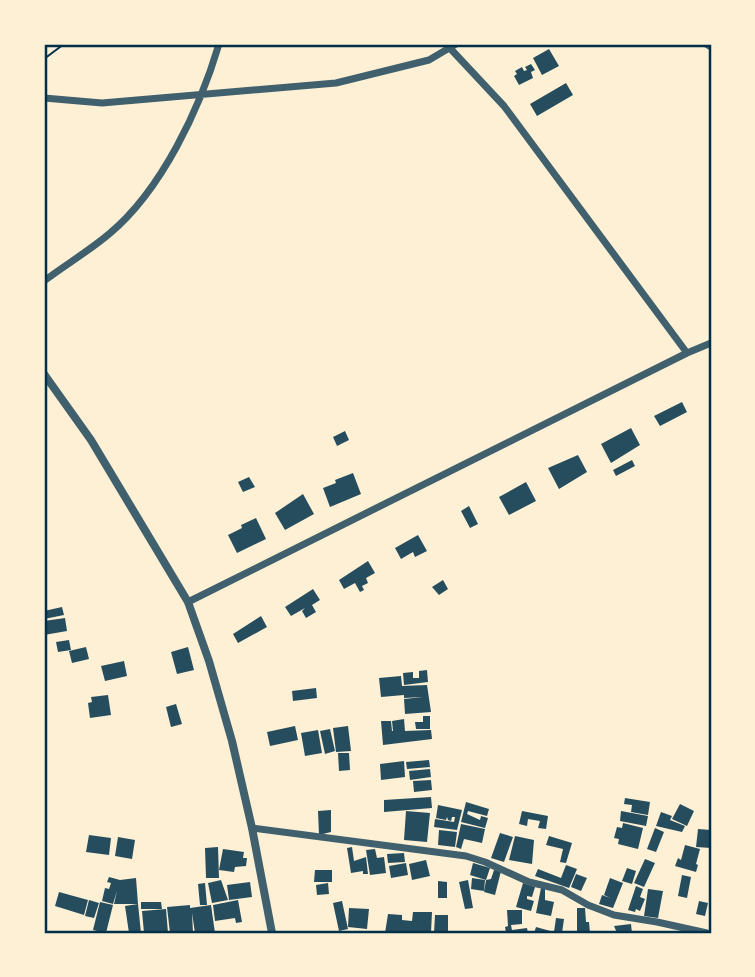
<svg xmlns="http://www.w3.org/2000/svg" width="755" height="977" viewBox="0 0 755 977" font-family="'Nunito Sans',sans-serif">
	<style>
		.building { fill: #264d5e }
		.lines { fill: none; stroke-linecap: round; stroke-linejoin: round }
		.path { stroke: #003049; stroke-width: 2 }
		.minor { stroke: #3f606c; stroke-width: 7 }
		.tertiary { stroke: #3f606c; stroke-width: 8 }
		.neatline { fill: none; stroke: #003049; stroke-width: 2.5 }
	</style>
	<rect width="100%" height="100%" fill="#fdf0d5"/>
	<!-- building -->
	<path class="building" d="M549,49L559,66L542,75L533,58Z
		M531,64L535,70L531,72L533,78L519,85L514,76L517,74L515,71L522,67L524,71L527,70L525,67Z
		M566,83L573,95L537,116L530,104Z
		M682,402L687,412L660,426L654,416Z
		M631,428L640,445L611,463L601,444Z
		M345,431L349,440L337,446L333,437Z
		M578,455L587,472L559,489L548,468Z
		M632,460L635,466L616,476L613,470Z
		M353,473L361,494L330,507L323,488L336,483L335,480Z
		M249,477L255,487L243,492L238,482Z
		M526,482L536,501L509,515L499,497Z
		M303,494L314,514L285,530L275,513Z
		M469,506L478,524L470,528L461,511Z
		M256,518L266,539L237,553L228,535L242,528L241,525Z
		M418,535L427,551L415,557L413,552L401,559L395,548Z
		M368,561L375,573L366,578L368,583L362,586L364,590L360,592L355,583L344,589L339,580Z
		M443,580L448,589L439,595L432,587Z
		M313,589L320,600L312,605L316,612L306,618L302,611L305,608L291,616L285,607Z
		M62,607L64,615L44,619V611Z
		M261,616L267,627L238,643L233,634Z
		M65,618L67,631L44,635V621Z
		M69,640L71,650L58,652L56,642Z
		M86,647L89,659L72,663L69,651Z
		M188,647L194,670L177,674L171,652Z
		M124,661L127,676L105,681L101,666Z
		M427,670L428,682L404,685L403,673L413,672V678H419V671Z
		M401,676L402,686L427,685L431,712L405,714L404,699L422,697L404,698V695L381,697L379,678Z
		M316,688L317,698L293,701L292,691Z
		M108,695L111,715L90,718L88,703L92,702L91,697Z
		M176,704L182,724L171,727L166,707Z
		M423,716H430V729H416L415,722H423Z
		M404,719L405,731L431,730L432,739L383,745L381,721H391L392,731H393L392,721Z
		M295,726L298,740L270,746L267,732Z
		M348,726L351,751L336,752L333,728Z
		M330,729L335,751L325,754L320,731Z
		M318,730L322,753L305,756L301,733Z
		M338,753H349L350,770L339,771Z
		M429,760L430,767L407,769L406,762Z
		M404,761L405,777L381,780L380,764Z
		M430,769L431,777L410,780L409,771Z
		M431,780L432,790L414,792L413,781Z
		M431,797L432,808L384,812V800Z
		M625,798L650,802L648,815L631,812L632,805L624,804Z
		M466,802L489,809L487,816L468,811L467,814L480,820L481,816L488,818L485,828L461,822Z
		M680,804L694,811L687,826L672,819Z
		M438,805L462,810L457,830L434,827L435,819L454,822L455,817H452L451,821L448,820L447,817L446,820L436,818Z
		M331,810V832L319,835L318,811Z
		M406,811L430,813L427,842L404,840Z
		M522,811L548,816L546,829L538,828L540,821L528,819L527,826L519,824Z
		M621,811L648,816L646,826L620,821Z
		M661,812L672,816L670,820L685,826L682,832L656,826Z
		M623,823L643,828L638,849L618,844L619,839L614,838L617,827L622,828Z
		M461,824L485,829L482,843L464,839L461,849L456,847Z
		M655,828L664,832L656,852L647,849Z
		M698,829L711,830V848L696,847Z
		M439,830L457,832L455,847L438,845Z
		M500,833L513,837L504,862L491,858Z
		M89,835L111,838L109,855L86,852Z
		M515,836L534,840L532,864L509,860Z
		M549,836L572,843L566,863L560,862L563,849L546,845Z
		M118,837L135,840L132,859L115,856Z
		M685,845L700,849L696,864L698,865L696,872L675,866L678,858L681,860Z
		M218,847L219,878H206L205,848Z
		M352,847L354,861L366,857L368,874H363V871L351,873L347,848Z
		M223,849L244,852L243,858H247L246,866L235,867L234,872L219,870Z
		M375,849L377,858L384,857L386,873L370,875L366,850Z
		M404,853L405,862L388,863L387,854Z
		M645,859L655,863L644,887L634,883Z
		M426,860L430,876L412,880L409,864Z
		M406,863L408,875L391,878L389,866Z
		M473,863L490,868L486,880L470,875Z
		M566,865L577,869L569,888L535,876L538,869L561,878Z
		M627,868L636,871L632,884L622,881Z
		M315,870H332V882H314Z
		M494,870L501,871L495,895L484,892L486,880L491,879Z
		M576,874L587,878L581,891L571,887Z
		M682,875L691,877L687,898L678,896Z
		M109,877L120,880L136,878L138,904H114L117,891L113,904L102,901L105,888L109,889L111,883L107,882Z
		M472,878L485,880L484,891L471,889Z
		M610,878L623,883L613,908L599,904L602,895L610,898L604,895Z
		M221,880L228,900L212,903L208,883Z
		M468,880L473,908L465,909L459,882Z
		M438,881L447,882V898H438Z
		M250,882L252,897L229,900L227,885Z
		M205,883L207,905H200L198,884Z
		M328,883L329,894L317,895L316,885Z
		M523,883L535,887L532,897L527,896V899L534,901L531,911L516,907Z
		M636,886L643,889L640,897L645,899L640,911L636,909L635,912L628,910Z
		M541,888L545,889V900L554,902L551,916L536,913Z
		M648,889L663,891L658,918L644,916Z
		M59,892L88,900L84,915L55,906Z
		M89,900L99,903L94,918L85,916Z
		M238,900L242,922L236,923L235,918L215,921L213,905Z
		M342,901L348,929L339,931L333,903Z
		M699,901L708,903L705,916L696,914Z
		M100,902L113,905L106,933L93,930Z
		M141,902H161L162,909H141Z
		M138,904L141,933H129L125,906Z
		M190,905V908L211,905L215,933H195L192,913L193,933H170L167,907Z
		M349,908L369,909L367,929L348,927Z
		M577,908H585L586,922H589L590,933H577Z
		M166,909L168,933H144L142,911Z
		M507,910H522V924L511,925L512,930L527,928L528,933H506L505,927L508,926Z
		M413,912H432L431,933H385L388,914L402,915V920L412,921Z
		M435,915H448V933H434Z
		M556,918L564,919L562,933H534L536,927L554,932Z
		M631,924L632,933H617L614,926Z"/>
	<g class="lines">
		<!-- path -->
		<path class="path" d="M44,59L64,44"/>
		<!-- minor -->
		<path class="minor" d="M706,44L711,47
			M447,45L504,106L687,353
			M44,98L102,103L336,83L429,60L456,44
			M44,281C65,265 89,251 109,234C162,190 200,108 219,44
			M188,602L687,353L711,343
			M252,828L466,856L485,862L529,882L562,890L588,905L614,915L657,922L707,933"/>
		<!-- tertiary -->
		<path class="tertiary" d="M44,374L91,440L188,602L209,661L232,741L252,828L272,933"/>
	</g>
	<!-- border -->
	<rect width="755" height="977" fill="none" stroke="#fdf0d5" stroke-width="91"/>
	<rect x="46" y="46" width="664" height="886" class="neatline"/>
</svg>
